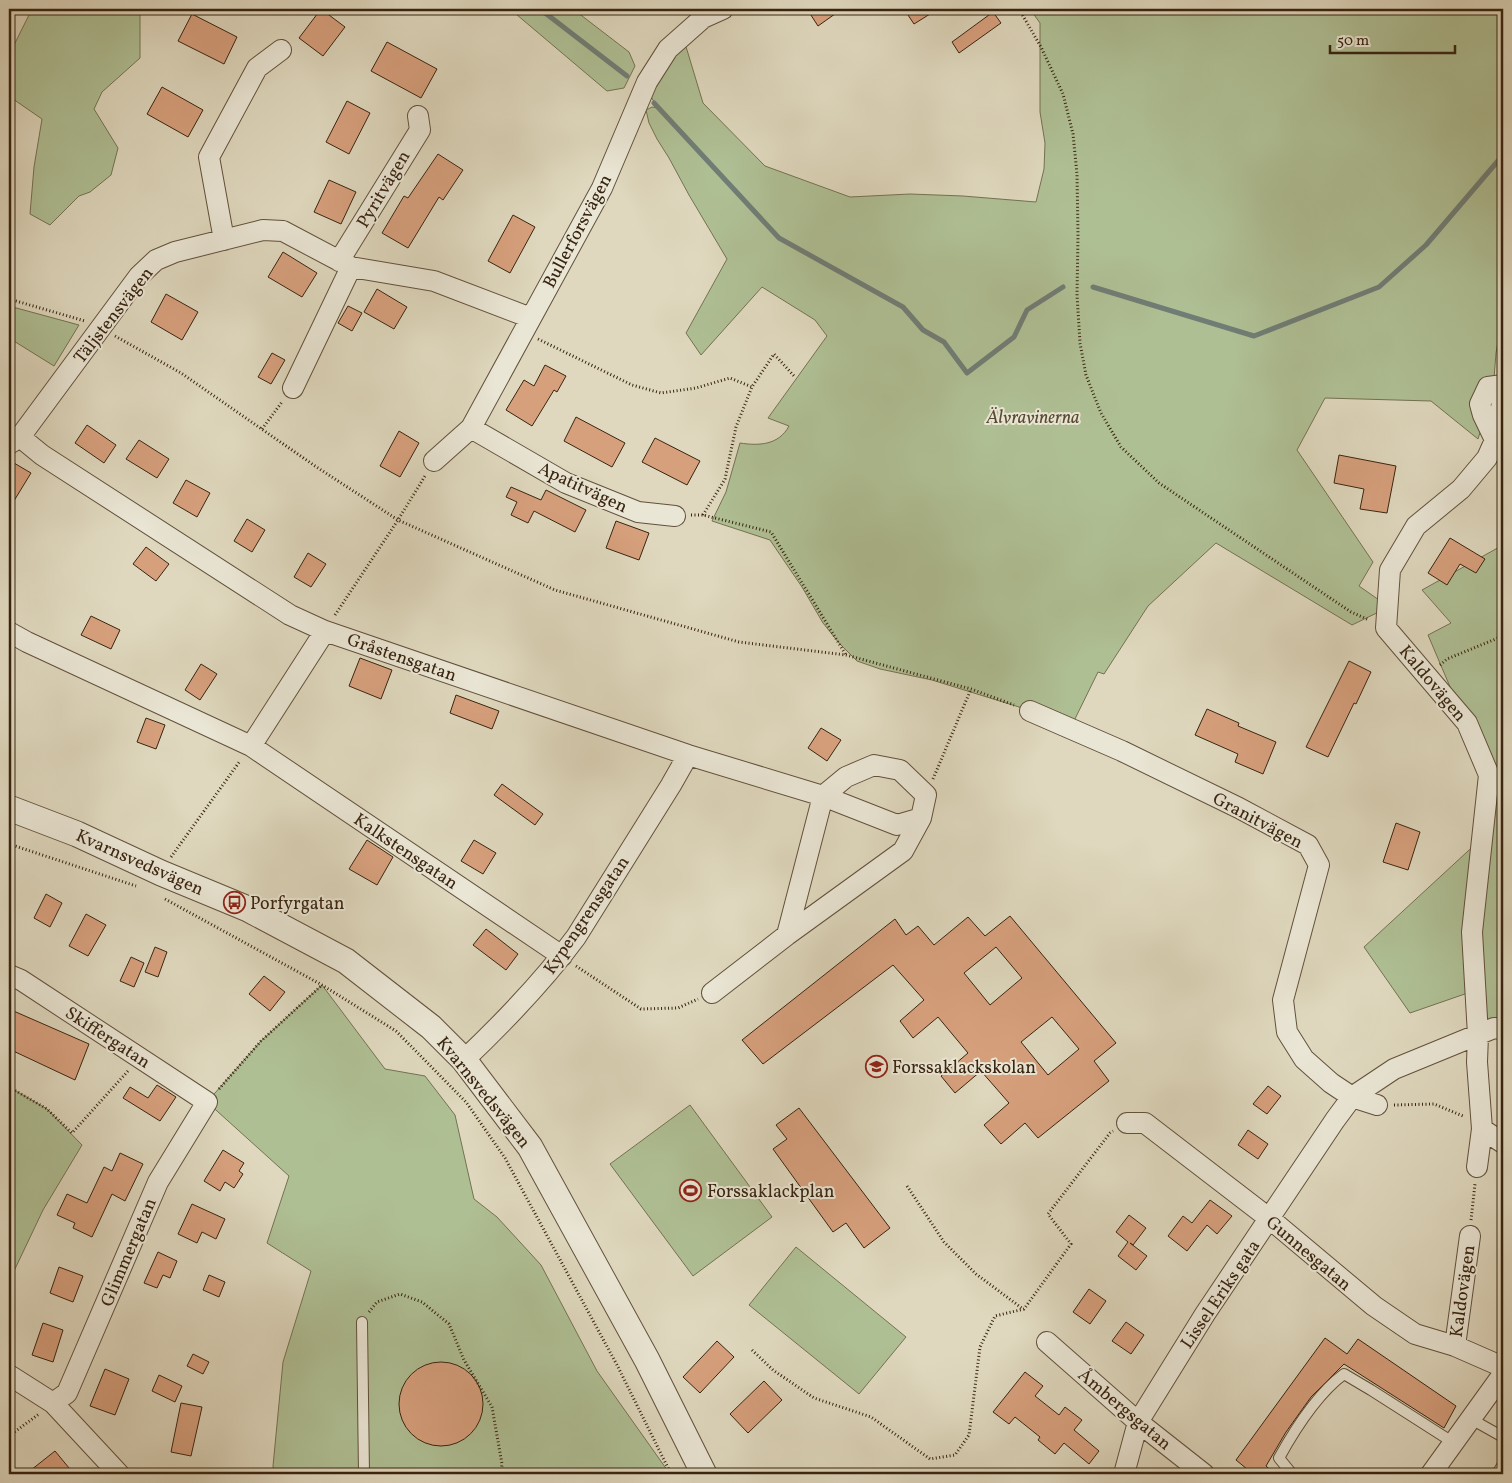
<svg xmlns="http://www.w3.org/2000/svg" width="1512" height="1483" viewBox="0 0 1512 1483" font-family="Vollkorn,serif">
	<style>
		.green { fill: #afbf94; stroke: #747252 }
		.lines { fill: none; stroke-linecap: round; stroke-linejoin: round }
		.stream { stroke: #707d75; stroke-width: 5 }
		.building { fill: #d7a07d; stroke: #382410; fill-rule: evenodd }
		.service-casing { stroke: #62513c; stroke-width: 12 }
		.minor-casing { stroke: #62513c; stroke-width: 22 }
		.tertiary-casing { stroke: #62513c; stroke-width: 27 }
		.path { stroke: #382410; stroke-width: 3; stroke-dasharray: 1 2.5; stroke-linecap: butt }
		.service { stroke: #eae6d5; stroke-width: 10 }
		.minor { stroke: #eae6d5; stroke-width: 20 }
		.tertiary { stroke: #eae6d5; stroke-width: 25 }
		.labels { text-anchor: middle; stroke-width: 4; stroke-linejoin: round; paint-order: stroke }
		.street-label { font-size: 18px; fill: #382410; stroke: #eae6d5 }
		.park-label { font-size: 18px; font-style: italic; fill: #564b31; stroke: #eae6d5 }
		.poi-label { font-size: 18px; fill: #382410; stroke: #eae6d5; text-anchor: start }
	</style>
	<rect width="100%" height="100%" fill="#dfd8be"/>
	<filter id="stains"><feTurbulence type="fractalNoise" baseFrequency=".004" numOctaves="4"/><feColorMatrix values="0 0 0 0 .2 0 0 0 0 .09 0 0 0 0 .02 0 0 0 .5 -.17"/></filter>
	<radialGradient id="worn" r=".72"><stop offset=".6" stop-color="#630" stop-opacity="0"/><stop offset="1" stop-color="#630" stop-opacity=".3"/></radialGradient>
	<!-- green -->
	<path class="green" d="M32,9H140V58L102,92L94,109L118,148L111,175L90,192L79,196L50,225L30,214L34,167L42,119L13,99L9,105V55Z
		M510,9H573L629,52L635,66L624,88L607,91Z
		M1030,9H1503V313L1496,353L1493,391L1478,439L1431,401L1325,398L1297,450L1373,562L1359,586L1389,607L1352,625L1216,543L1148,606L1104,674L1098,672L1071,727L1035,712L990,698L932,680L880,669L857,661L839,643L823,623L802,587L770,540L712,521L726,492L740,443C759,446 779,445 789,426L768,418L827,336L815,320L762,287L701,355L686,333L727,259L689,195L669,158L657,139L649,123L646,110L652,107L658,108L648,92L684,40L703,103L765,166L850,197L910,194L963,196L1036,202L1044,169L1045,143L1040,112V23Z
		M9,306L79,325L54,366L9,338Z
		M1503,545V1024L1485,1020V987L1410,1013L1364,947L1493,828L1462,715L1428,635L1451,623L1422,590Z
		M322,985L385,1069L425,1076L455,1115L474,1199L497,1217L541,1265L597,1371L670,1474H274L273,1466L283,1362L311,1271L267,1243L289,1176L207,1102L261,1041Z
		M9,1087L47,1109L82,1145L43,1210L14,1271L9,1268Z
		M690,1105L772,1217L693,1276L610,1164Z
		M796,1247L906,1337L859,1394L749,1305Z"/>
	<g class="lines">
		<!-- stream -->
		<path class="stream" d="M540,9L627,76
			M654,103L779,238L903,307L923,330L944,342L967,373L1014,337L1027,310L1063,287
			M1093,287L1254,336L1379,287L1426,245L1503,155"/>
	</g>
	<!-- building -->
	<path class="building" d="M321,9L345,27L323,56L299,38Z
		M807,9H842L818,26Z
		M904,9H938L914,24Z
		M993,12L1001,23L959,53L952,42Z
		M192,14L237,37L224,64L178,41Z
		M387,42L437,69L421,98L371,71Z
		M162,87L203,110L188,137L147,114Z
		M347,101L370,113L349,154L326,142Z
		M438,154L463,170L443,200L439,197L408,248L382,233L404,196L408,198Z
		M329,180L356,192L341,224L314,212Z
		M513,215L535,227L510,273L488,261Z
		M283,252L317,273L302,297L268,277Z
		M377,289L407,307L394,329L364,312Z
		M166,294L198,312L182,340L151,322Z
		M348,306L362,313L352,331L338,323Z
		M272,353L285,360L271,384L258,377Z
		M545,365L566,376L557,392L554,390L532,426L506,410L524,380L534,386Z
		M576,417L625,443L612,467L564,441Z
		M87,425L116,445L104,463L75,443Z
		M399,431L419,443L400,477L380,466Z
		M655,438L700,461L687,485L642,462Z
		M139,440L169,459L157,478L126,459Z
		M1339,455L1396,466L1387,513L1360,509L1364,489L1334,483Z
		M14,463L31,473L9,509V472Z
		M186,480L210,493L197,517L173,503Z
		M511,487L541,500L546,490L586,510L575,532L534,511L528,523L511,515L517,502L506,497Z
		M247,519L265,530L252,552L234,541Z
		M616,521L649,533L639,560L606,548Z
		M1450,538L1485,559L1476,573L1460,564L1447,585L1428,573Z
		M146,547L169,564L156,581L133,564Z
		M308,553L326,564L311,587L294,577Z
		M91,616L120,630L111,649L81,635Z
		M360,658L392,670L381,699L349,686Z
		M1349,661L1371,672L1356,704L1354,703L1328,757L1306,747Z
		M201,664L217,674L200,700L185,690Z
		M456,695L499,711L492,729L450,713Z
		M1207,709L1239,723L1238,726L1276,742L1263,774L1235,762L1238,754L1195,735Z
		M146,718L165,725L156,749L137,742Z
		M821,728L841,740L827,761L808,748Z
		M502,784L543,814L535,825L494,795Z
		M1396,823L1420,832L1408,870L1383,862Z
		M367,840L393,857L377,885L349,869Z
		M474,840L496,853L483,874L461,861Z
		M46,894L62,903L50,927L34,918Z
		M86,914L106,925L88,956L69,946Z
		M1010,916L1116,1043L1094,1061L1109,1081L1038,1138L1025,1123L1001,1144L984,1125L1009,1103L981,1071L955,1093L941,1076L968,1053L938,1017L913,1038L900,1021L924,1000L893,965L763,1064L742,1040L895,919L906,935L918,926L934,945L968,917L985,936ZM996,947L1022,978L990,1005L964,973ZM1052,1017L1079,1049L1048,1075L1021,1042Z
		M486,929L518,954L506,970L473,945Z
		M155,947L167,952L158,977L145,972Z
		M131,957L144,963L134,987L120,981Z
		M264,976L285,992L270,1011L249,994Z
		M9,1009L89,1044L75,1080L9,1049Z
		M157,1085L176,1097L160,1121L123,1098L130,1087L148,1098Z
		M1268,1086L1281,1096L1267,1114L1253,1104Z
		M799,1108L890,1228L864,1248L846,1223L833,1232L773,1149L787,1139L776,1125Z
		M1248,1130L1268,1144L1258,1159L1238,1145Z
		M223,1150L244,1163L239,1171L243,1174L234,1188L225,1182L220,1191L204,1181Z
		M120,1153L143,1164L125,1201L112,1194L92,1237L73,1228L75,1223L57,1215L67,1194L87,1203L104,1167L112,1171Z
		M1210,1200L1232,1216L1217,1234L1207,1225L1187,1251L1168,1236L1183,1216L1192,1223Z
		M192,1204L225,1219L216,1239L202,1232L197,1243L178,1234Z
		M1129,1215L1146,1228L1133,1245L1130,1243L1147,1256L1136,1270L1118,1256L1128,1242L1116,1232Z
		M158,1252L177,1261L170,1278L163,1275L157,1288L144,1283Z
		M59,1267L83,1276L73,1302L50,1293Z
		M209,1275L225,1282L219,1297L203,1290Z
		M1089,1289L1106,1301L1090,1324L1073,1312Z
		M1126,1322L1144,1335L1131,1354L1112,1341Z
		M43,1323L63,1330L53,1362L32,1355Z
		M1325,1338L1347,1354L1358,1339L1456,1406L1444,1428L1344,1364L1311,1397L1286,1432L1266,1466L1275,1474H1253L1236,1460Z
		M717,1341L734,1357L700,1393L683,1377Z
		M193,1354L209,1362L203,1374L187,1366Z
		M399 1404a42 42 0 1 1 84 0a42 42 0 1 1-84 0Z
		M105,1369L129,1379L115,1415L90,1406Z
		M1025,1372L1043,1386L1035,1396L1059,1415L1065,1407L1082,1420L1074,1430L1099,1451L1089,1464L1064,1443L1055,1454L1038,1440L1040,1437L1015,1417L1009,1424L993,1412Z
		M159,1375L182,1386L175,1402L152,1391Z
		M764,1381L782,1400L748,1433L730,1414Z
		M181,1403L202,1407L191,1456L171,1452Z
		M55,1451L74,1474H26Z"/>
	<g class="lines">
		<defs>
			<path id="service" d="M362,1322L364,1474
				M1471,1419L1503,1437
				M1292,1474L1279,1458C1295,1429 1317,1394 1344,1374L1371,1390L1454,1443
				M1497,1474L1503,1464"/>
			<path id="minor" d="M224,240L209,157L257,68L281,50
				M339,261L420,130L418,116
				M293,388L351,267
				M1503,397L1495,440L1487,458L1461,489L1416,526L1390,570L1386,628L1467,723L1489,775L1472,932L1478,1035L1477,1062L1482,1129L1503,1143
				M471,428L566,483L638,512L675,516
				M20,437L42,455L290,615L325,631L688,755L823,796L897,825L921,818L926,795L900,770L874,765L846,777L823,796L787,935
				M1495,440L1483,415L1480,404L1488,387L1503,385
				M9,444L20,437L139,276L156,260L175,252L263,230L283,231L351,267L434,281L531,318
				M434,461L471,428L602,188L647,82L668,49L703,18L723,9
				M9,632L27,642L251,746L562,956
				M1030,711L1122,751L1239,808L1308,845L1319,865L1283,1000L1287,1032L1304,1059L1331,1083L1352,1097L1394,1069L1494,1028L1503,1029
				M251,746L325,631
				M9,975L21,980L207,1102L158,1182L67,1393L53,1403
				M712,993L787,935L903,851L921,818
				M464,1060C505,1021 542,983 576,937L671,785L688,755
				M1127,1123H1145L1270,1219L1374,1306L1415,1334L1455,1346L1503,1367
				M1477,1167L1482,1129
				M1047,1342L1138,1422L1204,1474
				M1455,1346L1470,1236
				M9,1375L53,1403L119,1474
				M1124,1474L1138,1422L1205,1314L1335,1120L1352,1097L1377,1105
				M1431,1474L1503,1374"/>
			<path id="tertiary" d="M9,808L77,834L161,873L248,909L346,961L431,1027L464,1060L530,1147L647,1360L704,1474"/>
		</defs>
		<!-- service casing -->
		<use href="#service" class="service-casing"/>
		<!-- minor casing -->
		<use href="#minor" class="minor-casing"/>
		<!-- tertiary casing -->
		<use href="#tertiary" class="tertiary-casing"/>
		<!-- path -->
		<path class="path" d="M1019,9L1041,47L1063,94L1073,134L1077,174L1078,235L1077,295L1080,343L1086,375L1101,413L1121,447L1159,483L1351,612L1369,620
			M9,299L85,321
			M115,336L181,373L315,466L398,520L555,590L739,642L846,655L971,689L1014,705
			M538,339L632,385L661,393L696,388L730,378L752,387
			M262,429L282,402
			M691,515H703L771,532L846,655
			M703,515L725,479L736,427L752,387L774,354L795,377
			M335,615L398,520L425,476
			M1440,665L1447,659L1503,636
			M933,779L971,689
			M9,844L136,886
			M171,857L240,761
			M165,899L322,985L396,1031L466,1102L505,1158L617,1365L671,1474
			M576,966L641,1009L678,1008L698,999
			M9,1087L47,1109L72,1133L128,1071
			M219,1089L261,1041L322,985
			M1394,1105L1434,1104L1463,1116
			M907,1186L944,1242L976,1274L1023,1309
			M1471,1220L1475,1184
			M369,1312L377,1302L400,1294L422,1302L449,1324L464,1360L492,1407L502,1464L501,1474
			M752,1350L773,1370L814,1398L871,1417L930,1459L955,1455L969,1435L980,1347L995,1316L1024,1309L1071,1244L1048,1214L1110,1133L1113,1131
			M9,1436L39,1414"/>
		<!-- service -->
		<use href="#service" class="service"/>
		<!-- minor -->
		<use href="#minor" class="minor"/>
		<!-- tertiary -->
		<use href="#tertiary" class="tertiary"/>
	</g>
	<!-- icons -->
	<defs>
		<symbol id="bus-ring" viewBox="-11 -11 22 22"><circle r="9.5" fill="#eae6d5" stroke="#8f2418" stroke-width="1.5"/><path d="M-5-6H5V4H4V6H2V4H-2V6H-4V4H-5ZM-3.5-4V0h7V-4ZM-3.5 1.2v1.5H-2V1.2ZM2 1.2v1.5H3.5V1.2Z" fill="#8f2418"/></symbol>
		<symbol id="school-ring" viewBox="-11 -11 22 22"><circle r="9.5" fill="#eae6d5" stroke="#8f2418" stroke-width="1.5"/><path d="M0-5L7-2L0 1L-7-2ZM-4 1L0 2.5L4 1V4Q0 6-4 4Z" fill="#8f2418"/></symbol>
		<symbol id="stadium-ring" viewBox="-11 -11 22 22"><circle r="9.5" fill="#eae6d5" stroke="#8f2418" stroke-width="1.5"/><path d="M0-5a6.5 5 0 1 0 0 10a6.5 5 0 1 0 0-10ZM-3.5-1.8h7v3.6h-7Z" fill="#8f2418"/></symbol>
	</defs>
	<g fill-rule="evenodd">
		<use href="#bus-ring" x="222" y="890" width="25" height="25"/>
		<use href="#school-ring" x="864" y="1054" width="25" height="25"/>
		<use href="#stadium-ring" x="678" y="1178" width="25" height="25"/>
	</g>
	<g class="labels">
		<!-- street labels -->
		<g class="street-label">
			<text transform="translate(383 189) rotate(-59)" y="6">Pyritvägen</text>
			<text transform="translate(577 231) rotate(-62)" y="6">Bullerforsvägen</text>
			<text transform="translate(113 315) rotate(-52)" y="6">Täljstensvägen</text>
			<text transform="translate(583 487) rotate(25)" y="6">Apatitvägen</text>
			<text transform="translate(402 657) rotate(19)" y="6">Gråstensgatan</text>
			<text transform="translate(1433 683) rotate(50)" y="6">Kaldovägen</text>
			<text transform="translate(1258 820) rotate(28)" y="6">Granitvägen</text>
			<text transform="translate(406 851) rotate(34)" y="6">Kalkstensgatan</text>
			<text transform="translate(140 862) rotate(24)" y="6">Kvarnsvedsvägen</text>
			<text transform="translate(586 915) rotate(-56)" y="6">Kypengrensgatan</text>
			<text transform="translate(108 1037) rotate(33)" y="6">Skiffergatan</text>
			<text transform="translate(484 1092) rotate(51)" y="6">Kvarnsvedsvägen</text>
			<text transform="translate(128 1252) rotate(-67)" y="6">Glimmergatan</text>
			<text transform="translate(1309 1253) rotate(40)" y="6">Gunnesgatan</text>
			<text transform="translate(1462 1291) rotate(-82)" y="6">Kaldovägen</text>
			<text transform="translate(1220 1294) rotate(-56)" y="6">Lissel Eriks gata</text>
			<text transform="translate(1125 1409) rotate(40)" y="6">Åmbergsgatan</text>
		</g>
		<!-- park labels -->
		<g class="park-label">
			<text x="1033" y="423">Älvravinerna</text>
		</g>
		<!-- poi labels -->
		<g class="poi-label">
			<text x="250" y="909">Porfyrgatan</text>
			<text x="892" y="1073">Forssaklackskolan</text>
			<text x="707" y="1197">Forssaklackplan</text>
		</g>
	</g>
	<!-- margin -->
	<rect width="1512" height="1483" fill="none" stroke="#dfd8be" stroke-width="30"/>
	<rect x="10" y="10" width="1492" height="1463" fill="none" stroke="#382410" stroke-width="2.5"/>
	<rect x="15" y="15" width="1482" height="1453" fill="none" stroke="#382410"/>
	<!-- scale -->
	<path d="M1330 45v8h125v-8" fill="none" stroke="#382410" stroke-width="2.5"/>
	<text x="1337" y="45" font-size="15" fill="#382410" stroke="#eae6d5" stroke-width="4" paint-order="stroke">50 m</text>
	<rect width="100%" height="100%" filter="url(#stains)"/>
	<rect width="100%" height="100%" fill="url(#worn)"/>
</svg>
